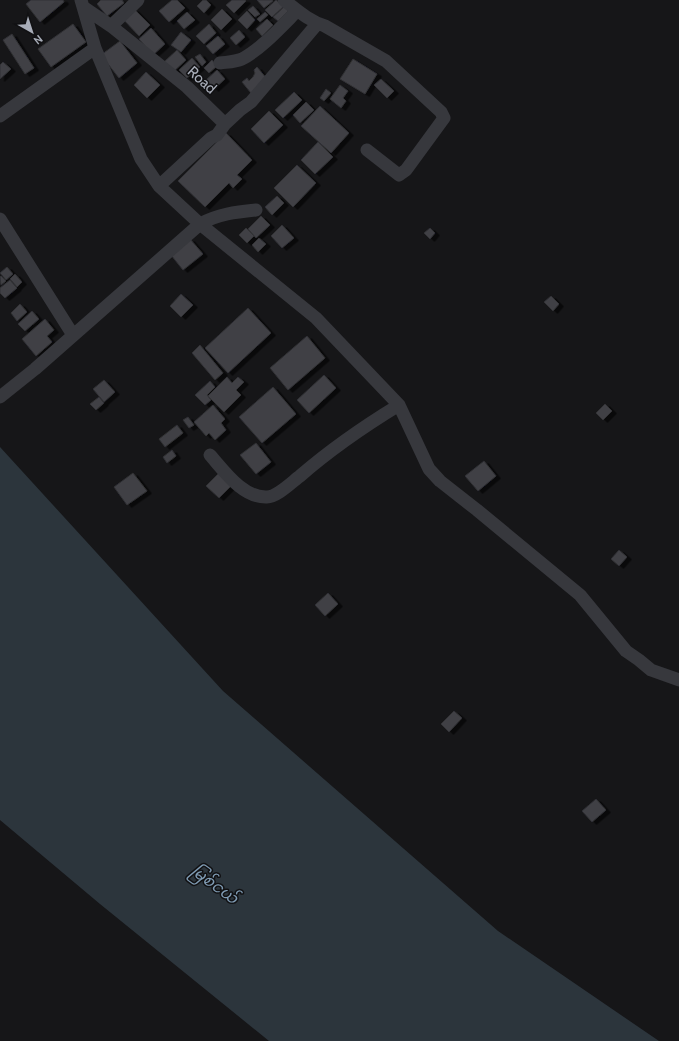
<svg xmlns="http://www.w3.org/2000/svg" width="679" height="1041" viewBox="0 0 679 1041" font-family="Cabin,'Noto Sans Myanmar',sans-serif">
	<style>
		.water { fill: #2c353c }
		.building { fill: #404145; stroke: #303034; filter: url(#shadow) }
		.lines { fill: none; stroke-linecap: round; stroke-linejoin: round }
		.street { stroke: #37383d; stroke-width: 13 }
		.labels { text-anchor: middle; stroke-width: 3; stroke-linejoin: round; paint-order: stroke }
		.street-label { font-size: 15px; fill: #a8adb8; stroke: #111113 }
		.water-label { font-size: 16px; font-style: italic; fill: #7f9bb3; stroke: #111113 }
	</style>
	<defs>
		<filter id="shadow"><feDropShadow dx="4.5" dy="2.5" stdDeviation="0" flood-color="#0009"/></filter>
	</defs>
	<rect width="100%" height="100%" fill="#161618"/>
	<!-- water -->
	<path class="water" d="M0,447L223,691L498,931L659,1041H269L100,904L0,820Z"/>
	<!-- building -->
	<path class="building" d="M31,0H63L64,2L40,22L26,4Z
		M101,0H122L124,3L107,16L97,4Z
		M172,0H177L185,8L169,22L159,11Z
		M203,0H206L211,5L204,13L197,6Z
		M232,0H245L246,1L234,13L226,5Z
		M257,0H272L273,1L264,8Z
		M276,0L283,7L272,17L265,10Z
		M253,6L260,14L255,17L248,10Z
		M284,7L288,11L278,21L273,17Z
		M134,9L150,25L139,36L123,19Z
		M222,9L232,19L221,30L211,20Z
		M247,11L255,20L247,29L238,20Z
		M187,12L195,20L184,29L177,21Z
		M265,12L268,15L260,22L257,19Z
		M267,19L273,25L262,36L256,29Z
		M73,24L86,42L51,67L38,49Z
		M209,24L216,33L204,44L196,36Z
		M151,28L165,44L153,55L139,39Z
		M239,30L245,37L236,45L230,38Z
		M181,32L191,40L181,52L171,45Z
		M12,34L34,68L25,74L3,40Z
		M218,36L225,44L213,54L206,46Z
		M120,41L137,63L119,78L101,55Z
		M177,50L186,60L173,72L164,62Z
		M200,54L206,62L202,66L195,57Z
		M192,58L200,67L187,78L179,70Z
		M353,59L377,74L365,94L340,79Z
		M212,60L217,66L209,73L204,68Z
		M3,62L11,69L0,79V65Z
		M257,67L267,79L251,93L242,82L247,78L249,81L253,77L255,73L254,70Z
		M217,70L225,79L214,89L206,80Z
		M146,72L160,85L147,98L134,85Z
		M381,79L394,91L387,98L374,85Z
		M340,85L348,91L343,98L346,101L341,108L330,99Z
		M326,89L331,93L324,101L320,98Z
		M294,92L302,100L283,118L275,110Z
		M306,102L314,110L300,123L293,115Z
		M320,106L349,133L331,153L301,126Z
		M269,111L283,125L264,143L251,129Z
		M226,133L252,160L237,175L242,179L233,188L229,183L205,207L178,181Z
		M318,142L333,157L315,174L301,160Z
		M297,165L316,183L293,207L274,188Z
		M277,196L284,203L272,215L265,207Z
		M261,216L270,225L256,238L248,229Z
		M282,225L294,238L282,248L271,236Z
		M246,228L254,236L247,243L239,235Z
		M430,228L435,233L430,239L424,233Z
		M259,238L266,244L258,252L252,245Z
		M190,239L203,254L183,270L171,255Z
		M7,267L13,274L6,280L0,273Z
		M15,274L22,282L17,287L10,279Z
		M1,276L6,281L1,285L0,277Z
		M10,280L17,288L5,298L0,293V288Z
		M181,294L193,305L181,317L170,306Z
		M551,296L559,304L553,311L544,302Z
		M20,304L27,312L17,321L11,313Z
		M248,308L271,333L228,373L205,348Z
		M32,311L39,319L25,331L18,324Z
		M45,319L54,330L47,336L52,342L36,356L22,339Z
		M307,336L325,358L288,390L270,368Z
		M200,345L223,373L215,380L192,353Z
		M324,375L336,388L309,413L297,400Z
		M227,377L232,383L238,377L244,382L236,390L241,395L224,412L208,396Z
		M104,380L115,392L104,402L93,389Z
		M210,381L215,387L207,395L211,400L205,405L195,395Z
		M273,387L296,414L262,443L239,417Z
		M99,397L104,403L96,410L90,404Z
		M605,404L612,411L603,420L596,413Z
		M213,405L225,419L221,423L226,430L215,440L209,433L206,436L194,422Z
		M188,417L194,425L189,428L183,420Z
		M177,425L183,433L165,447L159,439Z
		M256,443L271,462L256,474L240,455Z
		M172,450L176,456L167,463L163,457Z
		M484,461L496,476L478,491L465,476Z
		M133,473L147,491L127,505L114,487Z
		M219,473L231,486L219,498L206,486Z
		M619,550L627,557L619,566L611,559Z
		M328,593L338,604L325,616L315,605Z
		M454,711L462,718L449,732L441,724Z
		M596,799L606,810L592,822L582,811Z"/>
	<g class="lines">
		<!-- street -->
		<path class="street" d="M81,0L95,48L141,159L159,186L200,224L316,318L399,405L429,469L440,481L477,510L580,595L626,651L639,660L651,670L679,680
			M284,0C297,10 309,21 325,26L386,61L441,112L444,118L406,170L399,175L367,150
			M83,7L111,26L187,87L225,124L217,135L211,138L159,186
			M111,26L138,0
			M220,63C227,62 235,62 242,59C260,50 282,26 297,11
			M0,116L95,48
			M225,124L240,110L251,102L317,24
			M0,219L73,335
			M0,397L35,369L200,224C218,214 236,212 256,210
			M210,455C225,472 243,498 267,497C277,497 292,482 300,476C331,449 363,427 399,405"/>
	</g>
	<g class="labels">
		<!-- street labels -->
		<g class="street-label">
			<text transform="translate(202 80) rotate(42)" y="5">Road</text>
		</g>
		<!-- water labels -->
		<g class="water-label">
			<text transform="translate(215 884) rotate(36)" y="6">မြစ်ငယ်</text>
		</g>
	</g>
	<!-- north arrow -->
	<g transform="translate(32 32) rotate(141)" stroke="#111113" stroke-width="3" paint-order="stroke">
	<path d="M0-3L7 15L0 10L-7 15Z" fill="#a8adb8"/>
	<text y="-6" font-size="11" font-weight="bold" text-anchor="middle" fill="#a8adb8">N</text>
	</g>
</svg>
